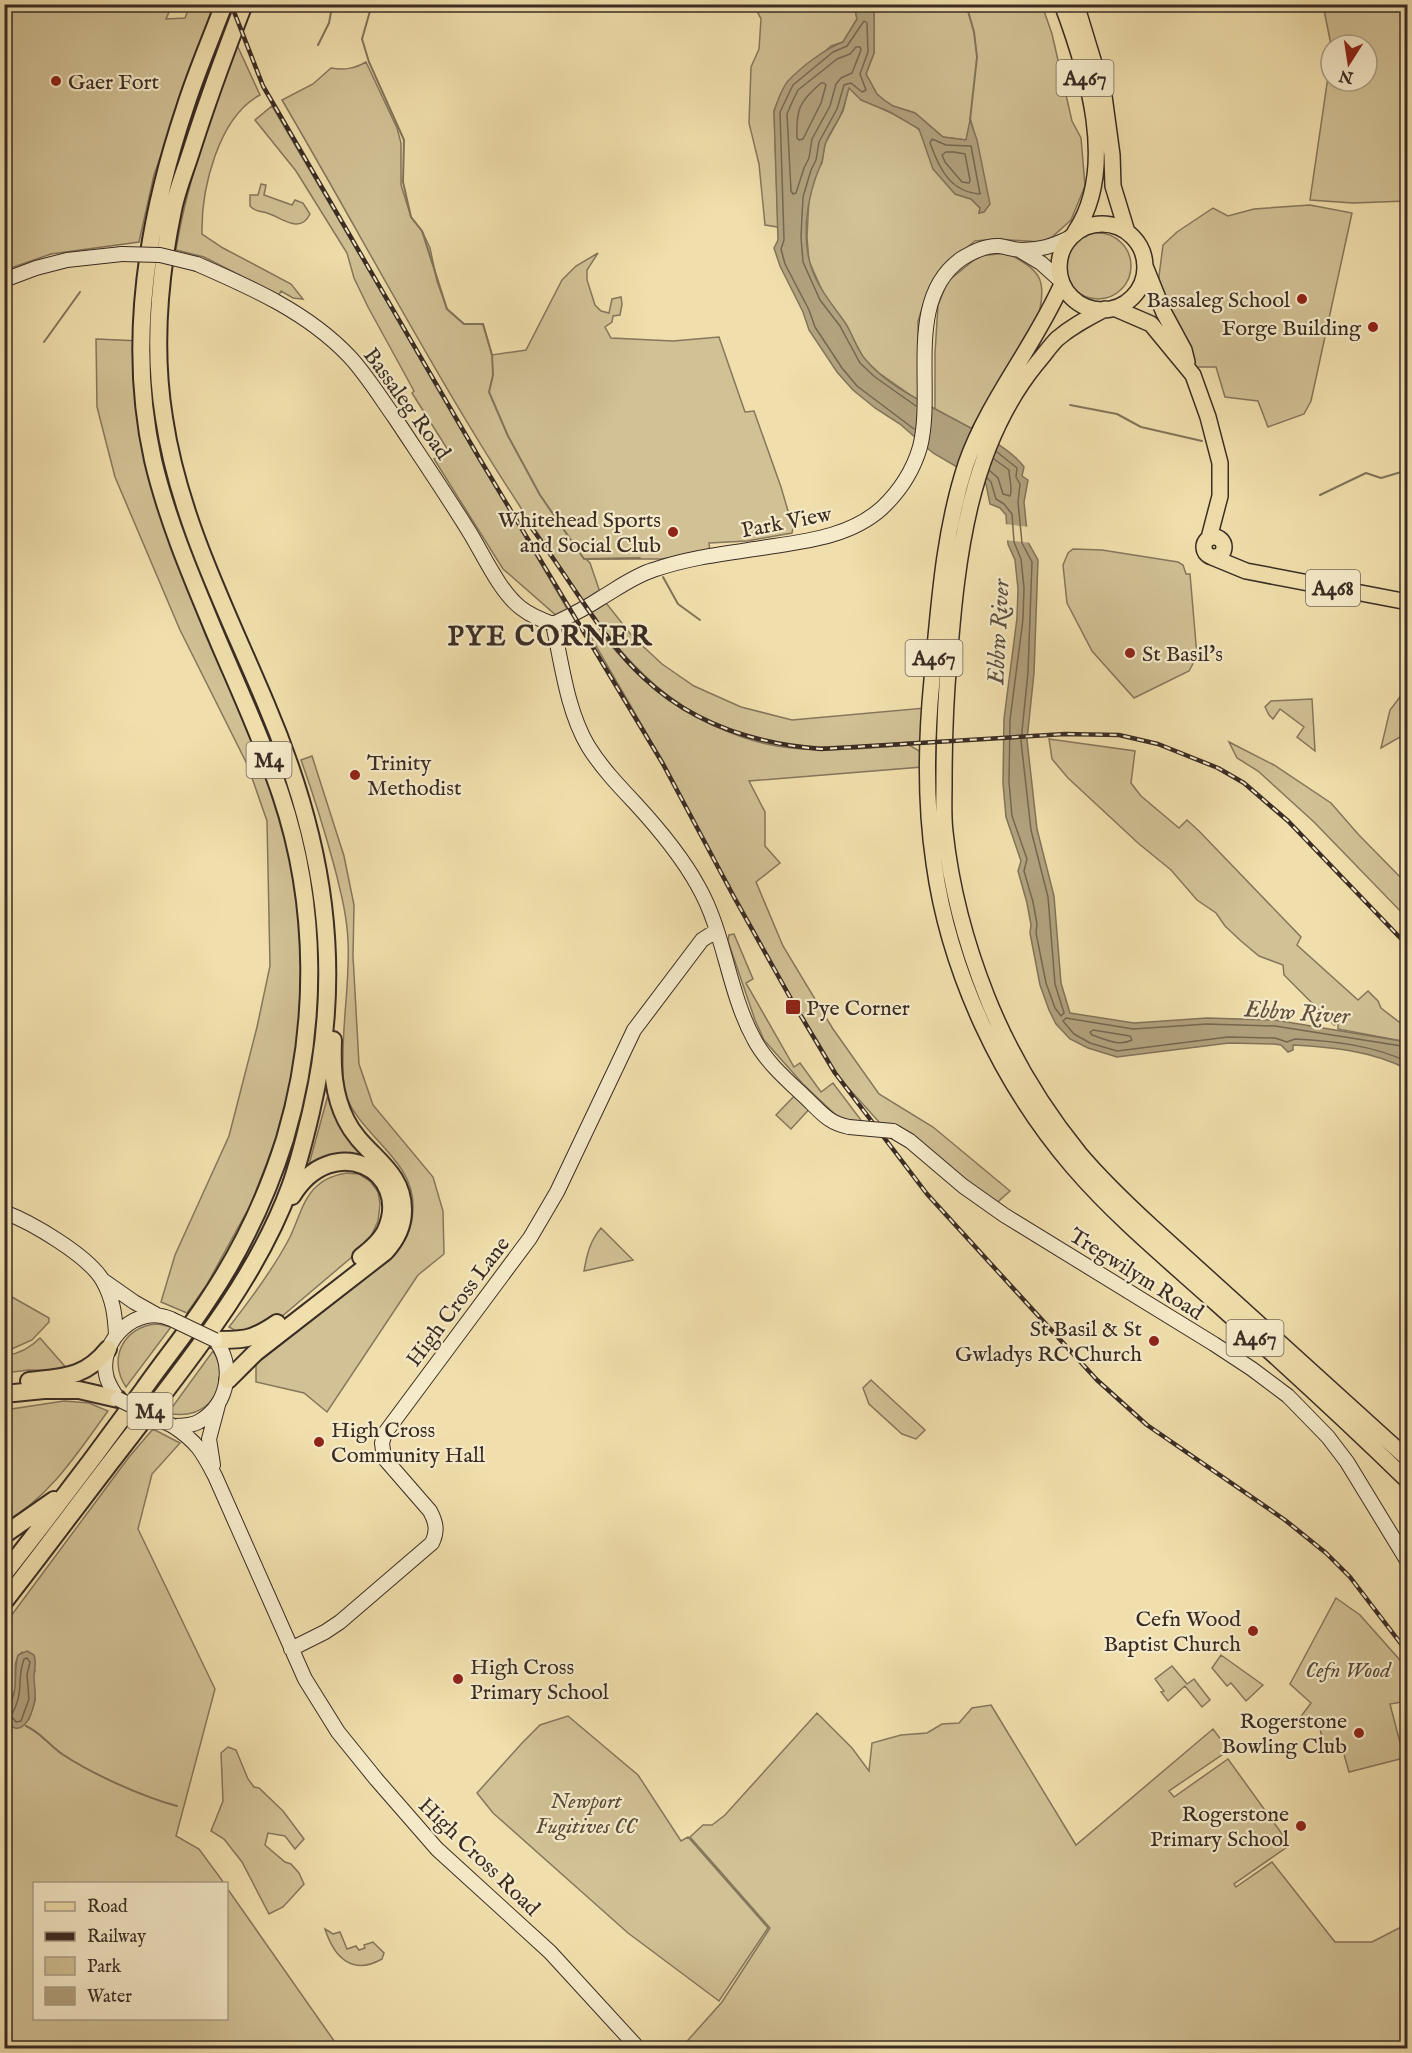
<svg xmlns="http://www.w3.org/2000/svg" width="1412" height="2053" viewBox="0 0 1412 2053" font-family="'IM FELL English',serif">
	<style>
		.green { fill: #d1c195; stroke: #86765c; stroke-width: 1.5; fill-rule: evenodd }
		.water { fill: #b2a27e; stroke: #82735a; stroke-width: 1.5 }
		.pier { fill: #f0dfac }
		.lines { fill: none; stroke-linecap: round; stroke-linejoin: round }
		.shore { stroke: #766751; stroke-width: 1.5 }
		.stream { stroke: #82735a; stroke-width: 2 }
		.secondary-casing { stroke: #3a2c24; stroke-width: 16 }
		.primary-casing { stroke: #3a2c24; stroke-width: 18 }
		.highway-casing { stroke: #3a2c24; stroke-width: 20 }
		.secondary { stroke: #f5eac9; stroke-width: 14 }
		.primary { stroke: #f0dfac; stroke-width: 15 }
		.highway { stroke: #f0dfac; stroke-width: 16 }
		.rail-casing { stroke: #3a2c24; stroke-width: 4.5 }
		.rail { stroke: #f5eac9; stroke-width: 2; stroke-dasharray: 7; stroke-linecap: butt }
		.secondary-bridge-casing { stroke: #3a2c24; stroke-width: 16; stroke-linecap: butt }
		.secondary-bridge { stroke: #f5eac9; stroke-width: 14 }
		.poi-dot { fill: #8f2418; stroke: #f5eac9; stroke-width: 2 }
		.labels { text-anchor: middle; stroke-width: 4.5; stroke-linejoin: round; paint-order: stroke }
		.shield { fill: #f5eac9; stroke: #726556; stroke-width: 1.5 }
		.shield-label { font-size: 21px; font-weight: bold; fill: #3a2c24 }
		.poi-label { font-size: 22px; fill: #3a2c24; stroke: #f5eac9; text-anchor: end }
		.street-label { font-size: 22px; fill: #3a2c24; stroke: #f5eac9 }
		.park-label { font-size: 22px; font-style: italic; fill: #584a3b; stroke: #f5eac9 }
		.water-label { font-size: 24px; font-style: italic; fill: #5e4f3f; stroke: #f5eac9 }
		.district-label { font-size: 28px; font-weight: bold; letter-spacing: 1.5px; fill: #3a2c24; stroke: #f5eac9 }
	</style>
	<rect width="100%" height="100%" fill="#f0dfac"/>
	<filter id="stains"><feTurbulence type="fractalNoise" baseFrequency=".00333" numOctaves="4"/><feColorMatrix values="0 0 0 0 .2 0 0 0 0 .09 0 0 0 0 .02 0 0 0 .5 -.17"/></filter>
	<radialGradient id="worn" r=".72"><stop offset=".6" stop-color="#630" stop-opacity="0"/><stop offset="1" stop-color="#630" stop-opacity=".3"/></radialGradient>
	<!-- green -->
	<path class="green" d="M4,5H172L166,19L185,18L190,5H214L154,175L139,242L51,254L5,270Z
		M754,5H854L857,19L843,42L831,46L781,94L774,111L778,227L765,225L759,164L749,123L751,67L759,49L761,19Z
		M874,5H1042L1052,34L1072,121L1081,138L1085,186L1071,220L1052,237L1041,242L996,239L975,241L946,265L927,293L918,321L919,401L879,373L864,359L845,323L825,297L809,261L807,237L809,198L816,172L822,163L825,144L843,111L849,87C864,106 898,112 917,128C926,135 948,181 955,194L971,199L980,208L979,213L985,211C982,181 980,151 971,121L966,140L943,137L915,113L893,106L884,100L877,94L866,74L874,53Z
		M1323,5H1386L1407,12V201L1353,203L1310,200L1331,56V81H1367V45H1331Z
		M237,45L260,95C218,117 201,190 202,234L223,248L291,284L303,299L293,298L281,291L279,295L204,257L176,250C187,179 213,112 237,45Z
		M366,62L397,128L401,143V185L411,217L422,231L430,248L437,281L447,309L464,324H483L492,355L526,350L562,280L576,266L598,253L587,270V280L595,305L601,311L609,313L612,299L621,297L622,304L620,315L613,316L612,322L605,327L611,338L673,341L719,337L745,412L754,411L781,487L793,528L792,533L747,541L709,543L710,552L661,559H586L590,563L602,598L633,637L662,664L694,686L741,707L792,720L925,708L923,741C849,747 779,756 710,722C630,681 594,616 545,544C448,402 369,248 282,100L313,84L331,68C344,70 354,69 366,62Z
		M272,106L569,612L558,617L503,569L434,459L448,450L412,393L414,391L368,307L354,278L347,253L296,171L255,120Z
		M261,184L266,185L264,195L292,205L295,200L303,203L310,214C300,235 281,217 267,213C260,211 255,212 250,206V195H258Z
		M1310,205L1352,213L1311,401L1304,414L1268,427L1258,401L1225,397L1216,367H1196L1173,322L1158,284L1163,245L1177,232L1213,208L1228,216L1254,209Z
		M1065 266a33 33 0 1 1 66 0a33 33 0 1 1-66 0Z
		M1007,253C1040,270 1048,279 1038,317L971,429L935,409V353L938,305L948,281L979,256Z
		M96,339L141,341L158,507L205,634L261,758L247,764L180,630L115,477L97,407Z
		M1073,549L1102,550L1178,562L1183,565L1186,574H1190L1197,656L1189,671L1134,698L1092,651L1067,603L1063,565L1068,553Z
		M597,630C612,646 627,665 644,680C682,714 739,743 791,748C830,752 870,748 909,745L921,752L922,767L749,781L765,812V846L780,863L756,882L783,946L833,1029L879,1094L933,1127L1010,1191L992,1207L879,1122L835,1073L795,1006L734,897L664,763L593,641L590,635Z
		M1400,697L1407,704V733L1381,748L1390,710Z
		M1312,699L1315,751L1297,737L1304,727L1280,709L1273,719L1269,715L1265,707L1271,701Z
		M1049,739L1135,751L1131,783L1141,796L1179,828L1187,820L1199,831L1301,937L1297,945L1358,1000L1368,991L1378,1001L1381,1008L1403,1025H1407V1042L1338,1029V1023L1334,1025L1284,975L1283,965L1259,956L1241,941L1225,926L1216,913L1197,900L1171,870L1138,843L1068,778L1052,759Z
		M1229,742L1274,765L1331,803L1358,834L1407,884V918L1314,822L1258,771L1237,758Z
		M312,756L344,856L354,905L353,956L359,1064L373,1105L433,1177L443,1211L444,1254L418,1275L327,1412L304,1393L256,1382V1364L394,1256C406,1241 413,1227 413,1207C414,1160 362,1137 346,1096C342,1084 343,1068 343,1055C343,1017 350,979 348,941C347,916 341,893 335,869C325,832 314,796 301,760Z
		M268,769L290,842L305,965L293,1074L274,1144L251,1204L206,1286L187,1313L161,1302L175,1255L229,1136L257,1027L270,966L267,821L251,775Z
		M734,934L753,979L746,983L794,1067L800,1063L821,1092L833,1083L864,1124L840,1119L803,1084L764,1040L755,1020L728,941L729,935Z
		M330,1088L369,1159C343,1150 330,1155 308,1168Z
		M799,1091L813,1105L791,1129L776,1115Z
		M346,1173L359,1174L370,1181L378,1192L380,1204L378,1221L371,1236L359,1251L274,1323L238,1332L229,1327C251,1299 272,1271 289,1239C298,1222 302,1199 317,1186C325,1178 335,1175 346,1173Z
		M601,1228L633,1260L584,1271C587,1254 590,1241 601,1228Z
		M5,1293L49,1318V1322L32,1340L5,1352Z
		M158,1324L171,1327L126,1387C107,1359 124,1325 158,1324Z
		M40,1338L69,1371L29,1370L5,1373V1356C19,1354 30,1348 40,1338Z
		M213,1351C235,1384 207,1423 168,1413Z
		M871,1380L925,1430L916,1439L902,1434L869,1404L863,1388Z
		M64,1401L89,1403L108,1411C78,1452 50,1497 5,1522V1410Z
		M153,1429L180,1443L152,1474L138,1529L215,1689L176,1836L199,1849L224,1883L34,1884V2018H226L227,1888L339,2048H5V1624L129,1457ZM22,1652L35,1671L33,1675L35,1701L29,1719L6,1712C10,1704 14,1697 15,1689C17,1676 11,1661 22,1652Z
		M1336,1598L1360,1615L1399,1659L1407,1672V1701L1390,1704L1404,1758L1349,1772L1340,1740L1324,1744L1318,1722L1303,1726L1299,1719L1311,1703L1290,1684Z
		M1221,1655L1263,1685L1246,1701L1231,1683L1227,1686L1212,1668Z
		M1172,1666L1187,1684L1194,1679L1210,1700L1202,1707L1185,1686L1168,1701L1161,1692L1164,1691L1155,1679Z
		M991,1705L1076,1845L1213,1729L1229,1750L1169,1791L1174,1797L1228,1759L1290,1845L1234,1884L1236,1887L1272,1862L1335,1942H1372L1407,1924V2048H681L722,2002L770,1928L690,1837L703,1825H712L725,1815L817,1713L852,1748L869,1771L872,1743L901,1735L927,1733L942,1724L959,1723L972,1708Z
		M568,1716L638,1775L681,1841L688,1837L768,1928L719,2001L628,1933L493,1813L477,1793L522,1743L540,1725Z
		M228,1747L236,1750L248,1779L254,1787L259,1788L283,1811L304,1839L295,1849L285,1836L268,1833L265,1845L285,1862L291,1864L299,1873L304,1884L283,1907L269,1914L242,1862L224,1839L211,1831L223,1801L221,1753Z
		M325,1929L333,1934L340,1932L347,1949L356,1946L359,1950L365,1948L364,1945L373,1942L384,1953L382,1959C352,1976 334,1957 325,1929Z"/>
	<!-- water -->
	<path class="water" d="M874,4V53L866,74L877,94L884,100L893,106L915,113L943,137L966,140L970,120L977,140L990,204L984,212L979,213L980,208L971,199L955,194L933,169L919,129L890,112L861,100L849,88C846,96 845,106 841,114C837,123 830,132 826,142C823,149 824,157 821,164C806,198 799,244 816,279C824,296 836,309 846,324C853,335 857,351 866,360C880,377 902,391 921,401C947,417 1008,443 1024,467L1022,476L1028,480L1024,502L1028,542L1038,560L1034,673L1027,740L1037,829L1054,896L1061,983L1070,1013L1134,1023L1207,1018L1275,1020L1407,1042V1069C1372,1051 1332,1047 1293,1045V1050L1288,1052L1281,1045L1274,1044L1229,1043L1117,1057L1088,1048L1070,1039L1056,1024L1049,1010L1040,985L1030,933L1031,925L1027,903L1018,871L1021,861L1006,817L1003,783L1004,719L1017,618L1018,589L1015,560L1008,544L1006,515L1000,508L990,504L986,484L933,453L900,424L875,408L853,390L837,372L809,330L803,312L780,266L774,248L778,240L774,111C778,101 781,89 788,81C801,67 826,48 843,42L857,19L854,5Z
		M27,1651L34,1655C37,1664 34,1669 34,1677C34,1682 35,1687 35,1691C36,1702 29,1731 15,1728C11,1727 7,1724 6,1719C4,1710 13,1701 14,1693C17,1680 14,1668 18,1655Z"/>
	<!-- pier -->
	<path class="pier" d="M1004,524L1030,527L1032,543L1004,540Z"/>
	<g class="lines">
		<!-- shore -->
		<path class="shore" d="M856,47H860L861,50L852,73L841,78L836,84L830,106L812,139L809,158L804,168L796,193L793,194L791,191L787,114L793,100L798,90L817,75L837,59L850,54Z
			M821,83H824L826,85L821,103L803,139L799,140L797,138C796,109 799,102 821,83Z
			M932,139L946,145L971,146L980,194C950,192 939,168 930,143Z
			M946,152H954L965,154L970,180L969,183L962,182L945,162L942,155Z
			M914,429L857,386L842,368L815,327L809,310L785,264L781,249L784,240L780,112L793,85L833,52L847,46L864,21L867,23L868,52L860,74L866,90L862,92L851,83L844,85L837,109L819,142L816,160L811,170L803,197L801,237L803,262L820,300L840,326L860,363L875,377L916,406
			M990,471L998,478L1003,494L1010,496C1013,487 1009,480 1009,470L994,459
			M987,478L991,482L996,499L1004,504L1012,514L1014,542L1021,559L1024,588L1023,619L1010,720L1009,782L1012,816L1027,859L1024,871L1033,902L1037,924L1036,933L1046,983L1055,1008L1061,1016L1064,1013L1055,984L1048,897L1031,830L1021,741L1028,672L1032,562L1022,543L1018,502L1020,484L1016,477L1017,468L997,452
			M1093,1030L1130,1036L1132,1040C1119,1047 1105,1039 1092,1035L1090,1032Z
			M1408,1047L1275,1026L1207,1024L1133,1029L1066,1018L1063,1021L1074,1034L1090,1043L1117,1051L1228,1037L1275,1038L1287,1042L1295,1039C1333,1041 1372,1045 1408,1062
			M27,1658L30,1662L27,1675L29,1699L21,1721L16,1722L11,1716C25,1692 16,1681 24,1659Z"/>
		<!-- stream -->
		<path class="stream" d="M372,4L362,39L369,62L404,140L403,182L411,217L422,231L447,309L464,324H483L492,355L493,375L489,392L508,436L540,495L584,559L640,558
			M966,4L974,32L977,57L970,120
			M318,45L329,23L331,12L336,4
			M44,342L80,292
			M1070,405L1117,414L1141,427L1202,441
			M1320,495L1366,473L1381,478L1408,470
			M663,577L678,604L700,620
			M26,1726C40,1732 49,1745 62,1754C92,1774 143,1797 177,1806"/>
		<defs>
			<path id="secondary" d="M1019,250L1041,263L1061,281
				M197,264C252,288 307,312 349,356C366,374 380,397 395,418C420,456 446,494 470,533C484,556 500,592 521,608C531,616 542,620 553,624
				M4,280L36,268L67,260L122,254
				M553,624C570,616 586,608 601,598C618,588 634,576 653,570C690,557 729,553 768,547C808,541 851,536 882,508C900,491 913,471 920,447C935,388 904,300 961,259C972,252 986,245 999,246C1007,247 1014,250 1022,250C1040,250 1053,246 1069,238
				M553,624C562,665 567,710 588,746C601,767 618,785 635,803C658,828 681,855 698,886C725,933 728,992 754,1039C766,1062 787,1080 805,1097C821,1112 828,1123 849,1127
				M893,1131L910,1141L963,1186L1004,1215L1214,1344L1252,1369L1288,1396L1328,1437L1347,1462L1408,1562
				M4,1212C31,1222 89,1256 103,1281C113,1299 115,1315 116,1335
				M104,1281L134,1302L157,1315
				M118,1399C113,1391 107,1383 106,1374C99,1340 138,1303 171,1319
				M173,1426C197,1442 202,1451 215,1476L305,1679L338,1732L376,1779L437,1849L550,1952L638,2048
				M173,1426C182,1426 192,1426 200,1421C229,1403 235,1365 215,1340
				M213,1465L209,1439L218,1405
				M291,1649L325,1632L340,1622L432,1543C438,1531 436,1522 430,1511L384,1458L382,1443L385,1433L530,1238L557,1192L634,1030L702,940L716,931"/>
			<path id="primary" d="M1062,4C1087,71 1118,168 1075,232
				M1076,4L1104,96L1112,155L1113,186L1127,232
				M1059 267a43 43 0 1 1 86 0a43 43 0 1 1-86 0Z
				M1145,266L1164,313L1184,350L1187,362
				M1062,284C1034,347 989,399 966,464C943,534 939,607 932,680C926,741 925,802 934,863C949,972 1001,1083 1073,1167C1116,1217 1167,1259 1216,1303C1281,1361 1345,1420 1408,1481
				M1114,308L1151,324L1193,375L1208,417L1220,463V496L1209,538
				M1105,309C1088,318 1072,326 1057,339C1050,346 1044,355 1037,363C969,446 957,557 949,661C945,703 944,743 944,785C944,800 943,816 945,832C951,888 966,944 987,997C1009,1052 1041,1106 1079,1153C1101,1179 1126,1203 1151,1226L1408,1459
				M1204 547a10 10 0 1 1 20 0a10 10 0 1 1-20 0Z
				M1212,557L1246,571L1408,602"/>
			<path id="highway" d="M292,1196C333,1129 412,1171 386,1230C381,1241 370,1250 361,1257
				M215,1340C245,1340 252,1340 277,1323
				M228,1380L255,1353L385,1252C396,1240 403,1227 403,1211C404,1168 363,1155 346,1120C333,1094 332,1068 333,1040
				M29,1381C63,1377 85,1378 108,1349
				M4,1394L44,1390H79L118,1399
				M4,1535L54,1500
				M4,1574C52,1513 98,1452 143,1390C164,1360 188,1331 208,1300C241,1251 267,1196 285,1139C318,1028 318,905 281,795C264,744 241,694 220,645C195,585 168,524 153,460C127,343 147,221 185,108C196,73 211,39 224,4
				M4,1602C47,1547 88,1491 131,1436C190,1359 256,1279 290,1187C299,1163 305,1137 311,1112C345,967 324,840 266,704C227,611 179,519 164,418C153,350 159,277 173,210C177,190 185,171 191,152C207,102 225,53 244,4"/>
		</defs>
		<!-- secondary casing -->
		<use href="#secondary" class="secondary-casing"/>
		<!-- primary casing -->
		<use href="#primary" class="primary-casing"/>
		<!-- highway casing -->
		<use href="#highway" class="highway-casing"/>
		<!-- secondary -->
		<use href="#secondary" class="secondary"/>
		<!-- primary -->
		<use href="#primary" class="primary"/>
		<!-- highway -->
		<use href="#highway" class="highway"/>
		<defs>
			<path id="rail" d="M231,4L263,86L478,456L663,764L734,897L795,1006L835,1073L927,1194L1097,1380L1147,1425L1285,1520L1326,1553L1350,1577L1408,1653
				M523,516C542,542 560,568 578,595C598,624 617,653 643,677C691,723 755,744 821,749L1065,734L1119,735L1158,744L1218,768L1244,783L1288,821L1408,946"/>
		</defs>
		<!-- rail casing -->
		<use href="#rail" class="rail-casing"/>
		<!-- rail -->
		<use href="#rail" class="rail"/>
		<defs>
			<path id="secondary-bridge" d="M122,254L160,255L197,264
				M849,1127L893,1131
				M171,1319L215,1340
				M118,1399L173,1426"/>
		</defs>
		<!-- secondary-bridge casing -->
		<use href="#secondary-bridge" class="secondary-bridge-casing"/>
		<!-- secondary-bridge -->
		<use href="#secondary-bridge" class="secondary-bridge"/>
	</g>
	<!-- markers -->
	<g class="poi-dot">
		<circle cx="56" cy="81" r="6"/>
		<circle cx="1302" cy="299" r="6"/>
		<circle cx="1373" cy="327" r="6"/>
		<circle cx="673" cy="532" r="6"/>
		<circle cx="1130" cy="653" r="6"/>
		<circle cx="355" cy="775" r="6"/>
		<rect x="785" y="999" width="16" height="16" rx="3"/>
		<circle cx="1154" cy="1341" r="6"/>
		<circle cx="319" cy="1442" r="6"/>
		<circle cx="1253" cy="1631" r="6"/>
		<circle cx="458" cy="1679" r="6"/>
		<circle cx="1359" cy="1733" r="6"/>
		<circle cx="1301" cy="1826" r="6"/>
	</g>
	<g class="labels">
		<!-- shield labels -->
		<g class="shield">
			<rect x="1056.5" y="60" width="57" height="36" rx="4.5"/>
			<rect x="1306" y="570" width="54" height="36" rx="4.5"/>
			<rect x="905.5" y="640" width="57" height="36" rx="4.5"/>
			<rect x="246.5" y="742" width="45" height="36" rx="4.5"/>
			<rect x="1226.5" y="1320" width="57" height="36" rx="4.5"/>
			<rect x="127.5" y="1393" width="45" height="36" rx="4.5"/>
		</g>
		<g class="shield-label">
			<text x="1085" y="85">A467</text>
			<text x="1333" y="595">A468</text>
			<text x="934" y="665">A467</text>
			<text x="269" y="767">M4</text>
			<text x="1255" y="1345">A467</text>
			<text x="150" y="1418">M4</text>
		</g>
		<!-- poi labels -->
		<g class="poi-label">
			<text x="68" y="89" text-anchor="start">Gaer Fort</text>
			<text x="1290" y="307">Bassaleg School</text>
			<text x="1361" y="335">Forge Building</text>
			<text x="661" y="527">Whitehead Sports<tspan x="661" dy="25">and Social Club</tspan></text>
			<text x="1142" y="661" text-anchor="start">St Basil's</text>
			<text x="367" y="770" text-anchor="start">Trinity<tspan x="367" dy="25">Methodist</tspan></text>
			<text x="806" y="1015" text-anchor="start">Pye Corner</text>
			<text x="1142" y="1336">St Basil &amp; St<tspan x="1142" dy="25">Gwladys RC Church</tspan></text>
			<text x="331" y="1437" text-anchor="start">High Cross<tspan x="331" dy="25">Community Hall</tspan></text>
			<text x="1241" y="1626">Cefn Wood<tspan x="1241" dy="25">Baptist Church</tspan></text>
			<text x="470" y="1674" text-anchor="start">High Cross<tspan x="470" dy="25">Primary School</tspan></text>
			<text x="1347" y="1728">Rogerstone<tspan x="1347" dy="25">Bowling Club</tspan></text>
			<text x="1289" y="1821">Rogerstone<tspan x="1289" dy="25">Primary School</tspan></text>
		</g>
		<!-- street labels -->
		<g class="street-label">
			<text transform="translate(408 403) rotate(54)" y="8">Bassaleg Road</text>
			<text transform="translate(786 521) rotate(-11)" y="8">Park View</text>
			<text transform="translate(1137 1273) rotate(32)" y="8">Tregwilym Road</text>
			<text transform="translate(457 1301) rotate(-53)" y="8">High Cross Lane</text>
			<text transform="translate(480 1856) rotate(44)" y="8">High Cross Road</text>
		</g>
		<!-- park labels -->
		<g class="park-label">
			<text x="1348" y="1677">Cefn Wood</text>
			<text x="586" y="1808">Newport<tspan x="586" dy="25">Fugitives CC</tspan></text>
		</g>
		<!-- water labels -->
		<g class="water-label">
			<text transform="translate(998 632) rotate(-87)" y="8">Ebbw River</text>
			<text transform="translate(1297 1012) rotate(4)" y="8">Ebbw River</text>
		</g>
		<!-- district labels -->
		<g class="district-label">
			<text x="550" y="645">PYE CORNER</text>
		</g>
	</g>
	<!-- margin -->
	<rect width="1412" height="2053" fill="none" stroke="#f0dfac" stroke-width="24"/>
	<rect x="6" y="6" width="1400" height="2041" fill="none" stroke="#3a2c24" stroke-width="3"/>
	<rect x="12" y="12" width="1388" height="2029" fill="none" stroke="#3a2c24" stroke-width="1.5"/>
	<!-- legend -->
	<rect x="33" y="1882" width="195" height="138" fill="#f5eac9" stroke="#aa9e87" stroke-width="1.5"/>
	<rect x="45" y="1902" width="30" height="9" fill="#f0dfac" stroke="#aa9e87" stroke-width="1.5"/>
	<text x="87" y="1912" font-size="18" fill="#3a2c24">Road</text>
	<rect x="45" y="1932" width="30" height="9" fill="#3a2c24" stroke="#aa9e87" stroke-width="1.5"/>
	<text x="87" y="1942" font-size="18" fill="#3a2c24">Railway</text>
	<rect x="45" y="1957" width="30" height="18" fill="#d1c195" stroke="#aa9e87" stroke-width="1.5"/>
	<text x="87" y="1972" font-size="18" fill="#3a2c24">Park</text>
	<rect x="45" y="1987" width="30" height="18" fill="#b2a27e" stroke="#aa9e87" stroke-width="1.5"/>
	<text x="87" y="2002" font-size="18" fill="#3a2c24">Water</text>
	<!-- north arrow -->
	<g transform="translate(1349 63) rotate(192)"><circle r="28" fill="#f5eac9" stroke="#aa9e87" stroke-width="1.5"/>
	<path d="M0-4.5L10 22L0 15L-10 22Z" fill="#8f2418"/>
	<text y="-9" font-size="16" font-weight="bold" text-anchor="middle" fill="#3a2c24">N</text>
	</g>
	<rect width="100%" height="100%" filter="url(#stains)"/>
	<rect width="100%" height="100%" fill="url(#worn)"/>
</svg>
